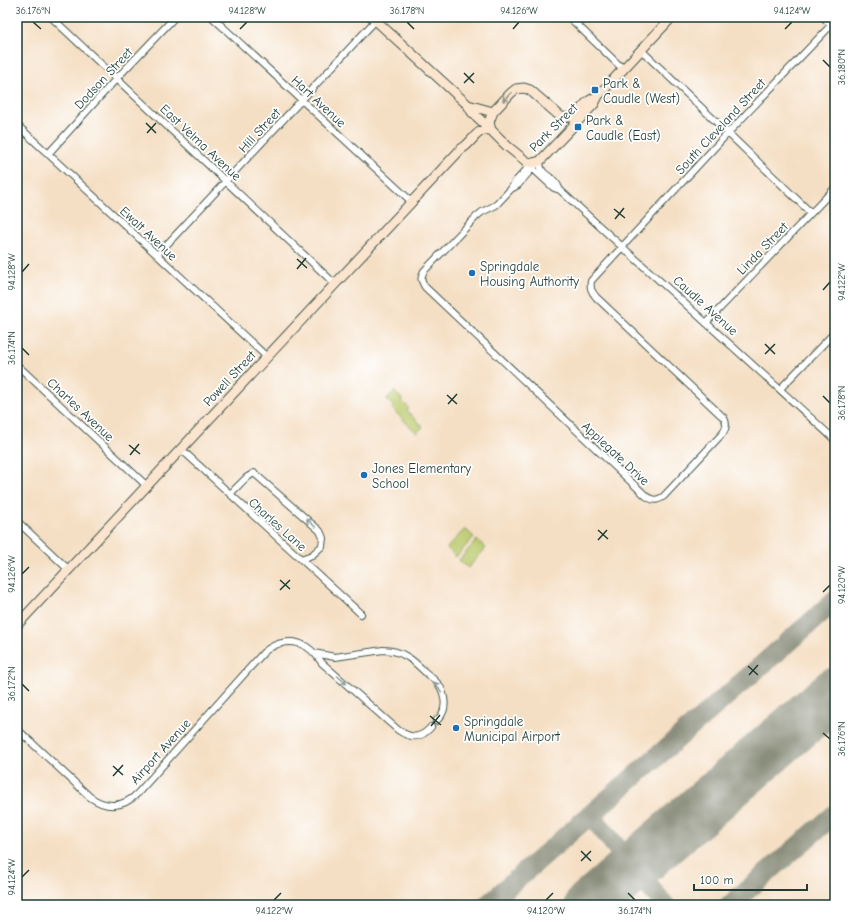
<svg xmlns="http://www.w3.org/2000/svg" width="852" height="922" viewBox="0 0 852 922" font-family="'Comic Neue',sans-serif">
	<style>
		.green { fill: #baca6c; stroke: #6c8450 }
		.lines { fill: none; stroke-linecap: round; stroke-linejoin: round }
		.taxiway { stroke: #8a8e7c; stroke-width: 20 }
		.runway { stroke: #8a8e7c; stroke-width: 51 }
		.street-casing { stroke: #3f554a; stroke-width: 8 }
		.secondary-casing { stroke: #3f554a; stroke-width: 11 }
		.street { stroke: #fff; stroke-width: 6 }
		.secondary { stroke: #fce5cf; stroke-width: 9 }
		.oneway { stroke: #8e9182 }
		.oneway2 { stroke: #8f9e9a }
		.ticks { fill: none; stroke: #1f3d34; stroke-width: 1.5 }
		.poi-dot { fill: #1f6fb2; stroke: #fff; stroke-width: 1.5 }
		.labels { text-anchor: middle; stroke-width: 3.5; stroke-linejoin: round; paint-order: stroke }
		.street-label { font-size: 13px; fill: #1f3d34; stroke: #fff }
		.poi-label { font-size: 13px; fill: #1f3d34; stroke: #fff; text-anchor: start }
		.neatline { fill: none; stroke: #1f3d34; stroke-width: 1.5 }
		.ticks-label { font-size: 10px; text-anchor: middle; fill: #1f3d34 }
	</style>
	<rect width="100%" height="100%" fill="#fff"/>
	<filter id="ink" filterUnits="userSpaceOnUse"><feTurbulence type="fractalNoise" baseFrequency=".025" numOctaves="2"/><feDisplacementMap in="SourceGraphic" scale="8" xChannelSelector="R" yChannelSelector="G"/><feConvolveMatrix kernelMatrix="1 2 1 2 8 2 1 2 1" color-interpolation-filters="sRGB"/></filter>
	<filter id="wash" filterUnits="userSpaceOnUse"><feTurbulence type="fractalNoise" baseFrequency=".012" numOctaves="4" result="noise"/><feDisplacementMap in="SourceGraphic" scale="16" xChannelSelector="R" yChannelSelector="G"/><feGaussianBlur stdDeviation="0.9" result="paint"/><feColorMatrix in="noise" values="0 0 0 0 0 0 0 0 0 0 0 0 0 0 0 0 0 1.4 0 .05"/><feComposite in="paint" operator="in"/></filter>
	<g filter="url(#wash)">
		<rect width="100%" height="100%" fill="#f5dfc4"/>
		<!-- green -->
		<path class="green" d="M394,391L402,399L401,400L409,408L407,411L423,427L417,433L393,410V406L386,399Z
			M465,529L474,537L456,557L447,548Z
			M477,540L486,548L468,568L459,560Z"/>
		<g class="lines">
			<!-- taxiway -->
			<path class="taxiway" d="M591,815L633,868L665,905
				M487,905L835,601
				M730,905L835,814"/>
			<!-- runway -->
			<path class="runway" d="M590,905L835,693"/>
		</g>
	</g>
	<g filter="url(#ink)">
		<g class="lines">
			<defs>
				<path id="street" d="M51,17L335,284
					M212,17L412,202
					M569,17L623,69
					M823,17L835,29
					M641,50L728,133L811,213
					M17,125L267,357
					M48,154L117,78L175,17
					M540,161C540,176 550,174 557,184C558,185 559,189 560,190
					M538,162L518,185L511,189L496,205L482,212L477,216L424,271C420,278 421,280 425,287L646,496C653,501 657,501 664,496L723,433C727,427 727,423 724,418L596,297C591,291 590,288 591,281L622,247L728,133L835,21
					M530,166L554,188L560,190C651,274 744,356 835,440
					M511,189L515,182L528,168L527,162
					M157,255L376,20
					M706,323L835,188
					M17,365L147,486
					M780,389L835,332
					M181,449L361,614
					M230,494L246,478L254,473L320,531L323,538L322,546L312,555L301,559
					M17,521L69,570
					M314,653L335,657L383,650C402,650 413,660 425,672C430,676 435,680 439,685C444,692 447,706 442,714C441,717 438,719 436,721
					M17,729L90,797C107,809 123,808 138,793L264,652C276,642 293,638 307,647C313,651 318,657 322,663L398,730C411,739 421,739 431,727"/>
				<path id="secondary" d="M372,17L468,105L472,112L491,130
					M598,96C595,98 592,99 589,101C578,109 578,120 561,117L530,90L524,88L516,89L511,93L493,112L489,122L491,130L507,146L527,162L534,163L540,161L594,104L598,96L672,17
					M468,105L493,112
					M17,625L461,149C473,143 476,127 491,130"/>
			</defs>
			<!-- street casing -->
			<use href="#street" class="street-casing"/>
			<!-- secondary casing -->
			<use href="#secondary" class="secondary-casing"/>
			<!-- street -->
			<use href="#street" class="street"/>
			<!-- secondary -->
			<use href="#secondary" class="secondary"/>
		</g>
		<!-- one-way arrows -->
		<defs><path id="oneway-shaft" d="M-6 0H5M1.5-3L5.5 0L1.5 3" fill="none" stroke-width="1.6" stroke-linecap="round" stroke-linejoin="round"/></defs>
		<use class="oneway" href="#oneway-shaft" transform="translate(507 97) rotate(135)"/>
		<g class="oneway2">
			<use href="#oneway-shaft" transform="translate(311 523) rotate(-138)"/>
			<use href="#oneway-shaft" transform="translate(342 680) rotate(42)"/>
			<use href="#oneway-shaft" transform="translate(438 687) rotate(-125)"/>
		</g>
	</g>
	<!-- ticks -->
	<path class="ticks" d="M33,22L41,29M407,22L414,29M240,29L247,22M513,29L519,22M785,29L792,22M823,60L830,67M464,73L474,83M464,83L474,73M146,123L156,133M147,133L156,123M614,209L625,218M615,219L624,208M297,259L307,268M297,269L306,258M22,272L29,264M823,290L830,282M765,344L775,354M22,348L29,355M765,354L775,344M447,395L457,404M823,396L830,403M448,404L457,394M129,445L140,454M130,455L139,444M598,530L608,539M598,540L607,530M22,574L29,567M280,580L290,589M280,590L290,580M823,592L830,585M748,666L758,675M749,675L758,665M22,684L29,691M430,716L441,725M431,726L440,715M823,733L830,739M113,766L123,775M113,776L123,765M581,851L591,861M581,861L591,851M22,877L29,870M628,893L635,900M274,900L281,893M546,900L553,893"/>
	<!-- markers -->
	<g class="poi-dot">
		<rect x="591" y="86" width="8" height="8" rx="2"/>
		<rect x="574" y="123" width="8" height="8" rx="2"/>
		<circle cx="472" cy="273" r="4"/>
		<circle cx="364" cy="475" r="4"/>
		<circle cx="456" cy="728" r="4"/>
	</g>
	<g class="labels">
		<!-- street labels -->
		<g class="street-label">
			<text transform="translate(103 78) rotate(-47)" y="5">Dodson Street</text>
			<text transform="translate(319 101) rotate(43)" y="5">Hart Avenue</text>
			<text transform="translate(720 126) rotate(-47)" y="5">South Cleveland Street</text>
			<text transform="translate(553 127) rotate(-45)" y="5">Park Street</text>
			<text transform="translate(259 130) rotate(-47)" y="5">Hill Street</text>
			<text transform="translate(201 142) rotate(43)" y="5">East Velma Avenue</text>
			<text transform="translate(149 233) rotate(43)" y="5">Ewalt Avenue</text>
			<text transform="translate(762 248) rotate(-46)" y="5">Linda Street</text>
			<text transform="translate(706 305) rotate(42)" y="5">Caudle Avenue</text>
			<text transform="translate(229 378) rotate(-47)" y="5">Powell Street</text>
			<text transform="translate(81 409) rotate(43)" y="5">Charles Avenue</text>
			<text transform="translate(616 453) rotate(43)" y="5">Applegate Drive</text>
			<text transform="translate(278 524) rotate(42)" y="5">Charles Lane</text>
			<text transform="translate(160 751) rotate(-48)" y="5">Airport Avenue</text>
		</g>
		<!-- poi labels -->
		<g class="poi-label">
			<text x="603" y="88">Park &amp;<tspan x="603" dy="15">Caudle (West)</tspan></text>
			<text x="586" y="125">Park &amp;<tspan x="586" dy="15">Caudle (East)</tspan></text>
			<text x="480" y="271">Springdale<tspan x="480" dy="15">Housing Authority</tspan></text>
			<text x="372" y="473">Jones Elementary<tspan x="372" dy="15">School</tspan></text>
			<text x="464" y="726">Springdale<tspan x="464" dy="15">Municipal Airport</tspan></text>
		</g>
	</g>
	<!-- margin -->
	<rect width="852" height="922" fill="none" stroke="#fff" stroke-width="44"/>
	<!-- scale -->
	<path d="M694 884v6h113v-6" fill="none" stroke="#1f3d34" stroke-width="2"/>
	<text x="700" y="884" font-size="12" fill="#1f3d34" stroke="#ffffff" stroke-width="3" paint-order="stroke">100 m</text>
	<rect x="22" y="22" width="808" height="878" class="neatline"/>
	<g class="ticks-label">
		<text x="33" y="14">36.176°N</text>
		<text x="247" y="14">94.128°W</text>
		<text x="407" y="14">36.178°N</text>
		<text x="519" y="14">94.126°W</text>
		<text x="792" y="14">94.124°W</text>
		<text transform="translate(841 67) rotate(-90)" y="4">36.180°N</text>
		<text transform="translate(11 272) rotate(-90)" y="4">94.128°W</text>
		<text transform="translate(841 282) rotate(-90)" y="4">94.122°W</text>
		<text transform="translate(11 348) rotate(-90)" y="4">36.174°N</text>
		<text transform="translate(841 403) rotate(-90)" y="4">36.178°N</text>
		<text transform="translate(11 574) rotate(-90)" y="4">94.126°W</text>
		<text transform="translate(841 585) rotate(-90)" y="4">94.120°W</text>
		<text transform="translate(11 684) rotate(-90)" y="4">36.172°N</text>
		<text transform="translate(841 739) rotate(-90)" y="4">36.176°N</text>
		<text transform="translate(11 877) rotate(-90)" y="4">94.124°W</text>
		<text x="274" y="914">94.122°W</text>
		<text x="546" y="914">94.120°W</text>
		<text x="635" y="914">36.174°N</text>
	</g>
</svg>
